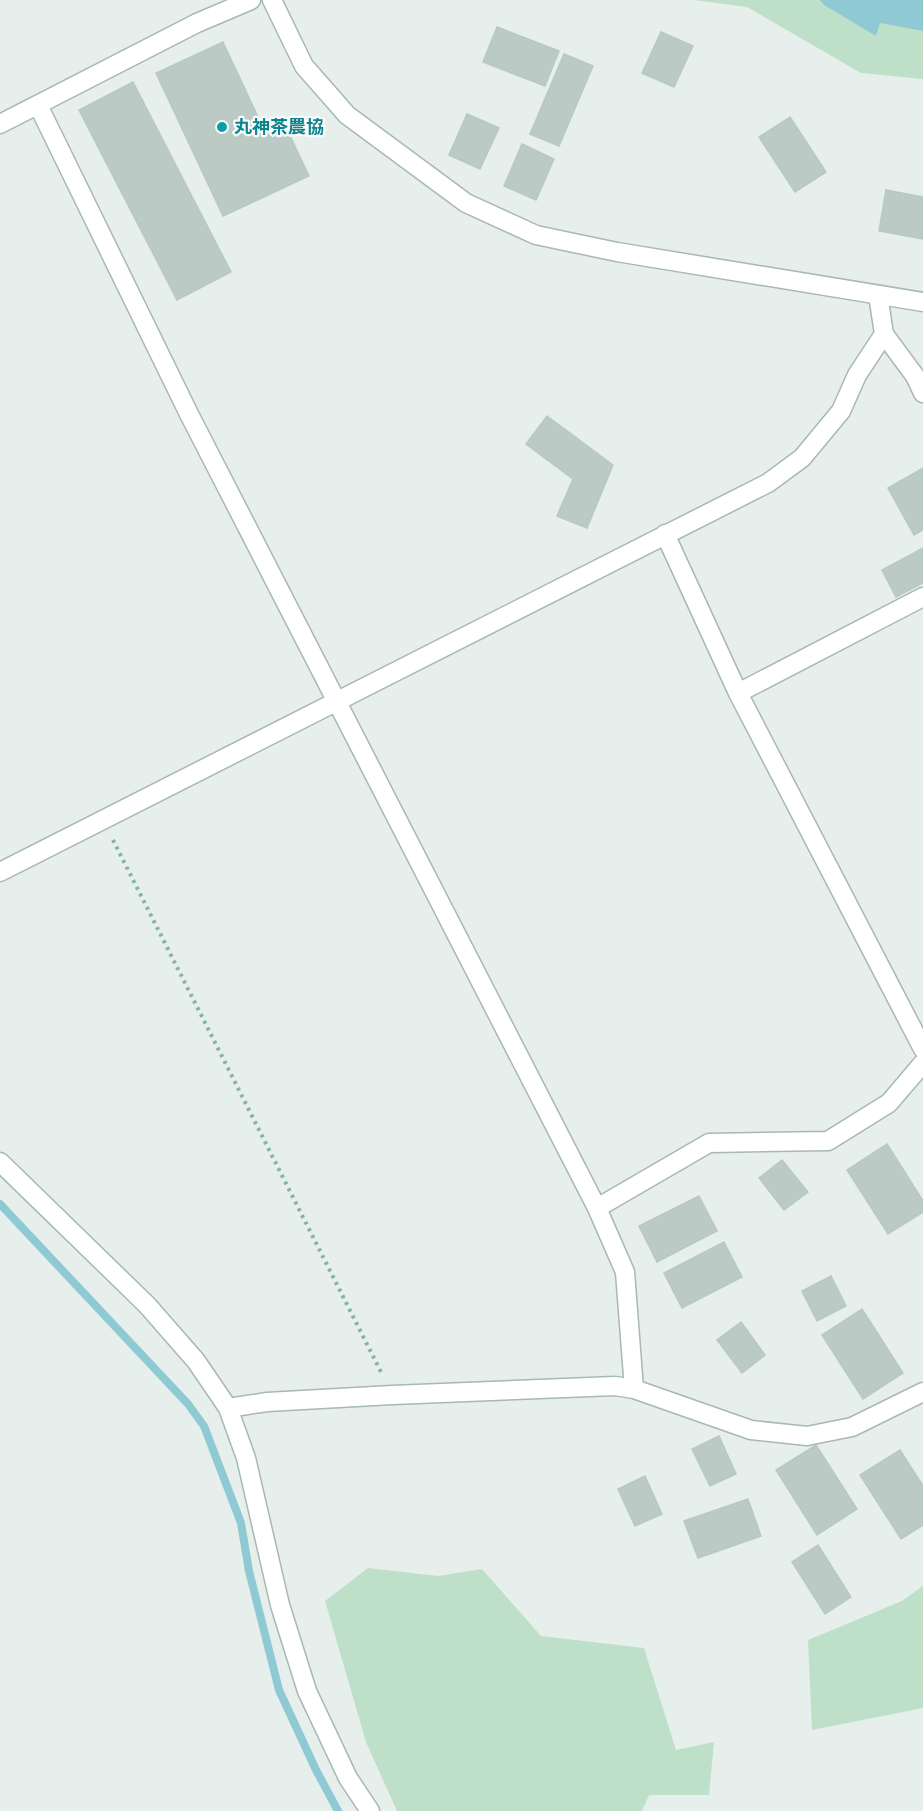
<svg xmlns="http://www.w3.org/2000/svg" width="923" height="1811" viewBox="0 0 923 1811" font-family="Cabin,'Noto Sans JP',sans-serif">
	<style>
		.green { fill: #bfe0c8 }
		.water { fill: #8ec9d4 }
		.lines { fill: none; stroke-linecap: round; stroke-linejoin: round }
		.stream { stroke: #8ec9d4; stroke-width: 8 }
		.building { fill: #bbcac4; stroke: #b8c9c2; stroke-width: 1.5 }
		.minor-casing { stroke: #a8b8b2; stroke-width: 21 }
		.path { stroke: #86b3a5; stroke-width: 4; stroke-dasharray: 3 4.5; stroke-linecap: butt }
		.minor { stroke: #fff; stroke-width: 18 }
		.culture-dot { fill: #0f9aa8; stroke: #f7fbf9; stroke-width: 2 }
		.labels { text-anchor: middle; stroke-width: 4.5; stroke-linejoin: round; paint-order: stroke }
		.culture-label { font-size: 18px; font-weight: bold; fill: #0d838f; stroke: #f7fbf9; text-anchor: start }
	</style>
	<rect width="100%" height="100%" fill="#e6efeb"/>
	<!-- green -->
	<path class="green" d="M694,0H923V79L861,73L747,7Z
		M368,1568L438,1576L482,1569L541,1636L644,1648L676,1750L714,1742L709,1795H649L642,1811H397L366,1742L325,1601Z
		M923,1586V1708L812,1730L808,1640L902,1601Z"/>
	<!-- water -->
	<path class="water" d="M820,0H923V31L880,23L876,36L824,5Z"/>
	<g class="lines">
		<!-- stream -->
		<path class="stream" d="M0,1204L188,1404L204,1426L241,1523L249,1571L279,1690L316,1770L338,1811"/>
	</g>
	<!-- building -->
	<path class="building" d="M497,27L559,51L545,86L483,62Z
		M661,32L693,46L674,87L642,73Z
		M223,42L265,132L284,123L309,176L223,216L156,73Z
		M564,54L593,66L559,146L530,134Z
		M133,82L231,272L177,300L79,110Z
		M467,114L499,128L480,169L449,155Z
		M790,117L826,172L795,192L759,137Z
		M522,144L554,159L536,200L504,186Z
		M886,190L923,197V239L879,231Z
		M547,416L613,465L587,528L557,516L573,479L526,444Z
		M923,468V530L914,535L888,488Z
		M923,548V583L896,597L882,570Z
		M887,1144L923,1201V1212L888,1234L847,1170Z
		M782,1160L808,1192L784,1210L759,1178Z
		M699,1196L717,1231L657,1262L639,1226Z
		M724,1242L742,1277L682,1308L664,1273Z
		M831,1276L846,1306L817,1321L802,1291Z
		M862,1309L903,1373L863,1399L822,1335Z
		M741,1322L765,1355L742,1373L717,1340Z
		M719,1436L736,1474L710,1486L692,1449Z
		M816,1445L857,1509L817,1535L776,1470Z
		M900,1450L923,1486V1525L901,1539L860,1475Z
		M645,1476L662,1514L635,1526L618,1489Z
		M748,1499L761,1536L698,1558L684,1521Z
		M818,1545L851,1597L825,1614L792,1562Z"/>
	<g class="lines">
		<defs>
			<path id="minor" d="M272,0L304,66L347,115L466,203L536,235L617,252L923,302
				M38,105L189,414L597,1208L625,1272L634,1389
				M0,124L197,23L251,0
				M878,295L884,334L915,376L923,393
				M665,534L738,693L923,1049
				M738,693L923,597
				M0,872L768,483L802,458L841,411L857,375L884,334
				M0,1162L147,1305L196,1361L228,1408L246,1458L280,1605L307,1691L348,1778L370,1811
				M597,1208L709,1143L828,1141L889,1103L923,1063
				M228,1408L267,1402L392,1395L615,1386L634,1389L751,1430L807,1436L852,1427L923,1392"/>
		</defs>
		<!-- minor casing -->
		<use href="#minor" class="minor-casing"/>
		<!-- path -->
		<path class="path" d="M113,840L382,1374"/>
		<!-- minor -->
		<use href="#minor" class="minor"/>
	</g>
	<!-- markers -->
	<circle class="culture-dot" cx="222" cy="127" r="6"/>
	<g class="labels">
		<!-- culture labels -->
		<g class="culture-label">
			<text x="234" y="133">丸神茶農協</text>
		</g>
	</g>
</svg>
